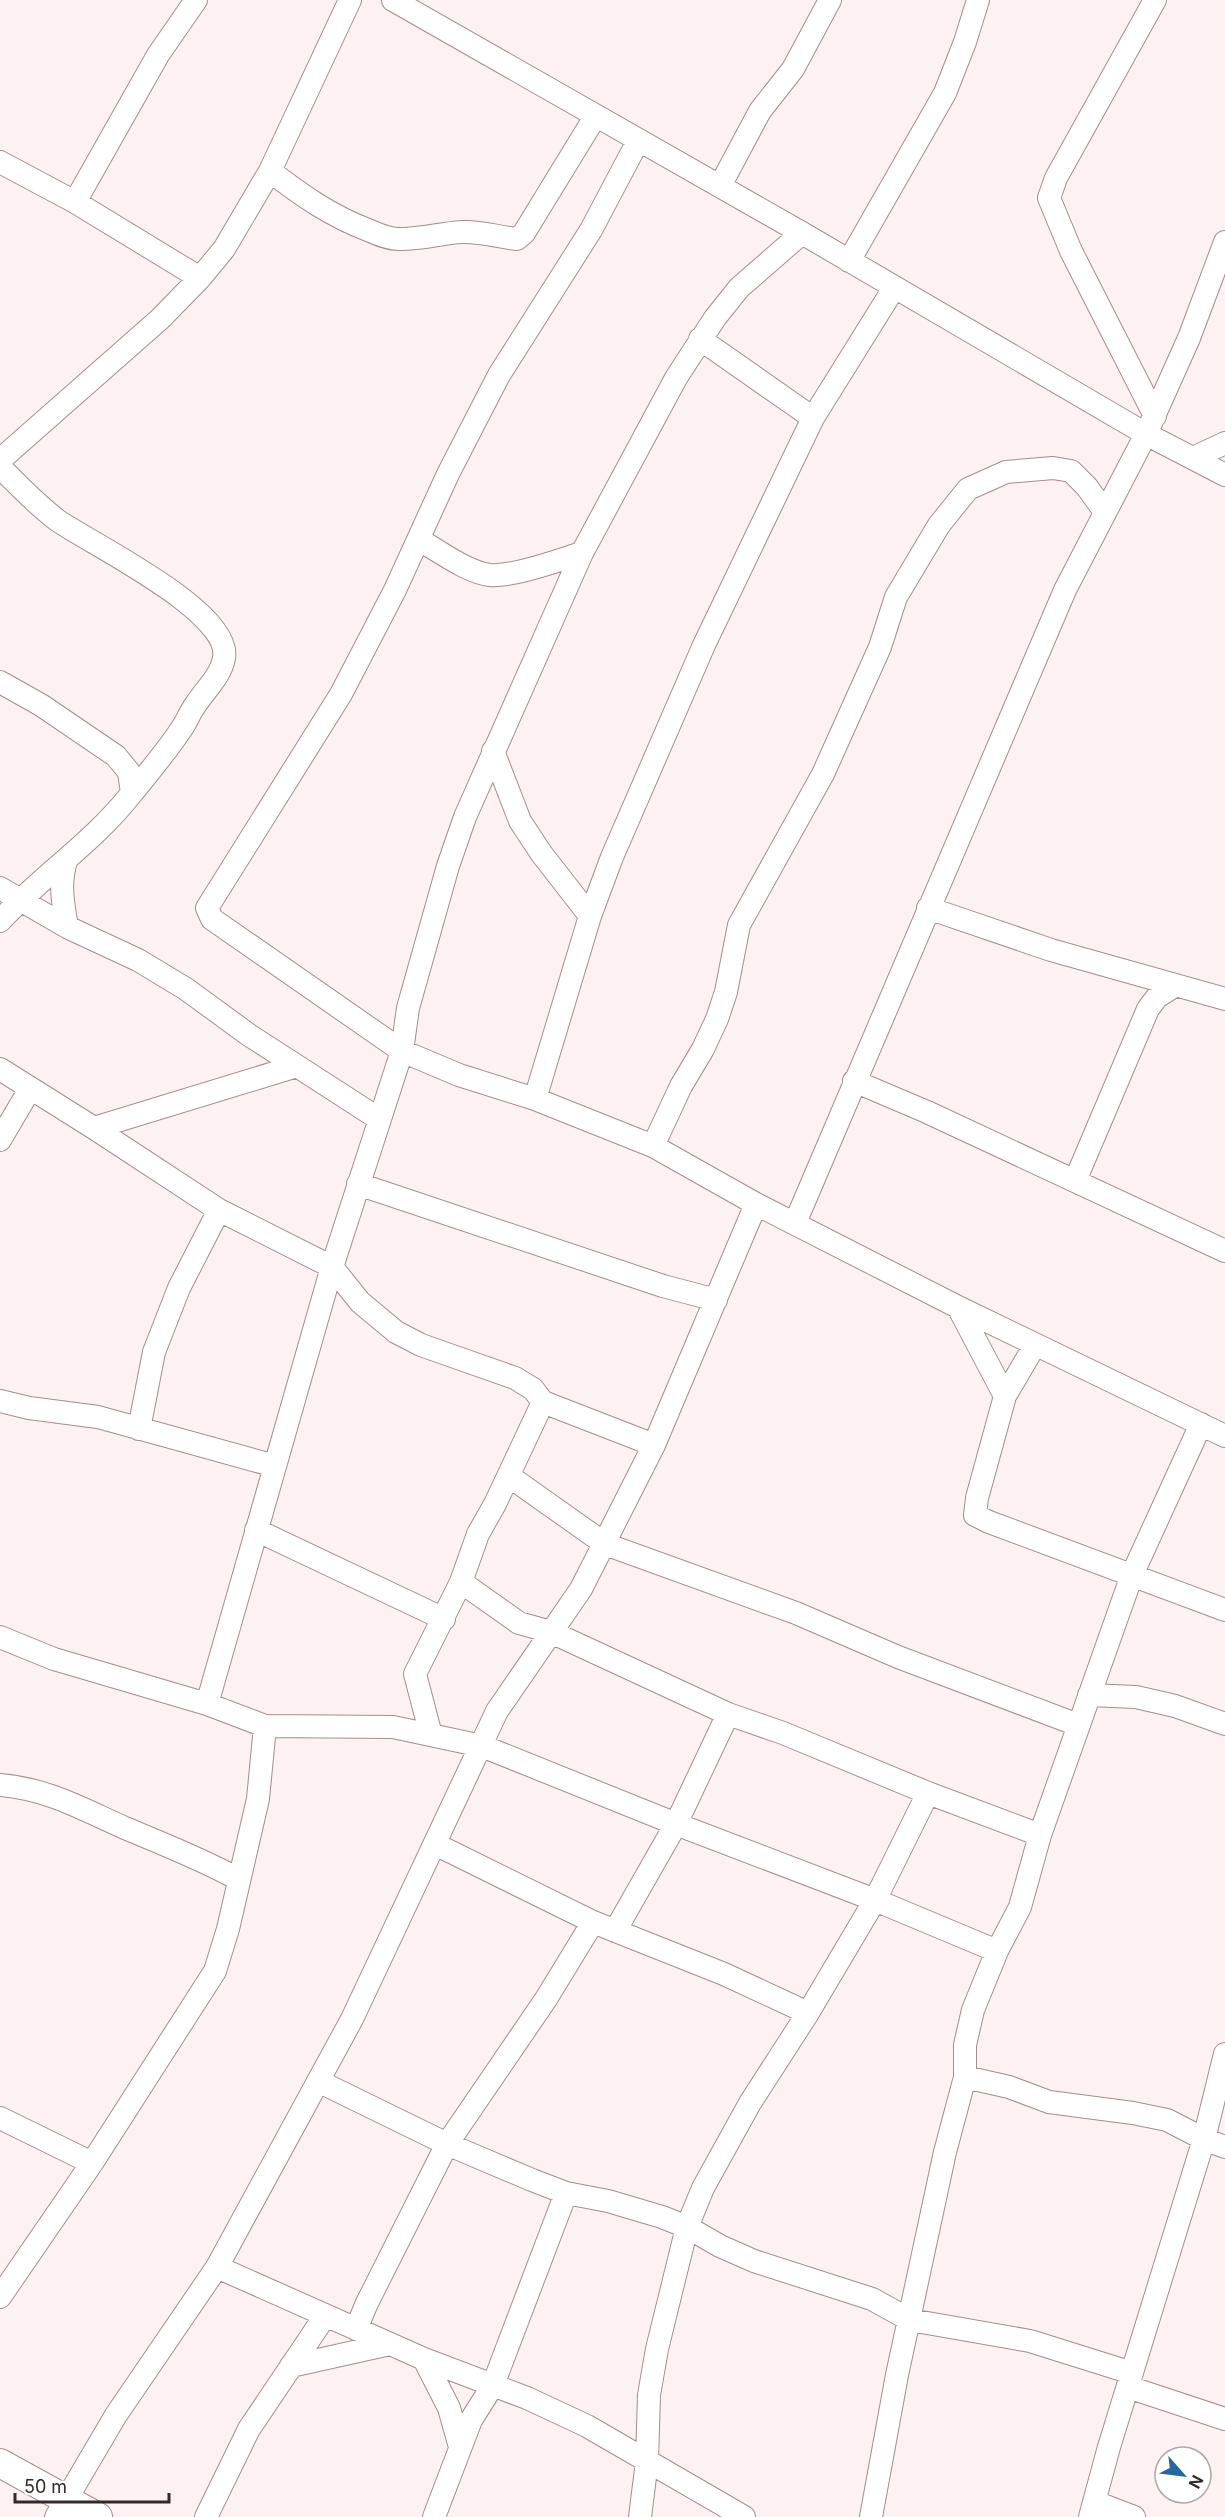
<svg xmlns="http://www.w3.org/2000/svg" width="1225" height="2517" viewBox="0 0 1225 2517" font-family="Inter,sans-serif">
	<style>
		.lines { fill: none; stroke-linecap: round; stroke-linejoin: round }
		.minor-casing { stroke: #a58d8b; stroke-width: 24 }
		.tertiary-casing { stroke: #a58d8b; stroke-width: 30 }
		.minor { stroke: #fff; stroke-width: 22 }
		.tertiary { stroke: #fff; stroke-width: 28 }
	</style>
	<rect width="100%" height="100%" fill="#fdf2f1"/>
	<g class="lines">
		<defs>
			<path id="minor" d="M393,0L802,233L1146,434L1225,475
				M638,141L591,230L499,375L448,474L395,590L341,694L207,908L212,919L402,1051L459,1075L535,1099L653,1146L756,1204L958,1307L1225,1436
				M0,162L75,202L200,278
				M270,171C301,195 331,216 368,230C377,234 388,239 398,239C420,240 441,233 462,232C481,231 498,237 517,239L524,233L595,117
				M720,186L760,111L793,69L830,0
				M75,202L158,55L196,0
				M849,261L945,93L965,42L978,0
				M700,339L813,418
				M1155,416L1071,251L1049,198L1056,178L1155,0
				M1193,458L1225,443
				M0,460L160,319L200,278L224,249L270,171L350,0
				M0,467C18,485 37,505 57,520C91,544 233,612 224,658C221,676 205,690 196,704C190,712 187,721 182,728C167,751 149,772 132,793
				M419,540C440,551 466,572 490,575C513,577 559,560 582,553
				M0,682L41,705L116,756L129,772L132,793C94,842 41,876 0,921
				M493,751L520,821L541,853L590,916
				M66,861C59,884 63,903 67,927
				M0,888L67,927L138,960L186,989L249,1035L379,1119
				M928,908L1051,950L1225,999
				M0,1069L94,1128L219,1210L332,1267L360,1302L396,1332L421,1345L515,1378L533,1389L543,1402L654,1445
				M854,1081L927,1112L1225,1251
				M535,1099L590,916L612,857L704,645L813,418L894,288
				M94,1128L297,1066
				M0,1140L30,1089
				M653,1146L681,1086L703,1049L717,1019L726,992L739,925L823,774L880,647L896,597L939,525L968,489L1006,472L1053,468L1071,471L1087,487L1105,512
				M1075,1181L1148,1009L1157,997L1176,985
				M358,1184L663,1286L716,1300
				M795,1223L1065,590L1146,434L1189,338L1225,242
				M958,1307L1005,1396
				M1035,1345L1005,1396L977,1498L975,1515L989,1522L1225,1610
				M0,1401L29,1408L98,1417L275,1466
				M139,1429L154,1352L179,1288L219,1210
				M509,1476L605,1544L796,1613L898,1657L1078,1725
				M256,1530L444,1619
				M461,1582L519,1623L551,1632L728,1714L783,1733L928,1793L1040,1835
				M0,1637L54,1659L207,1704L265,1726L393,1727L482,1746L676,1824L875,1900L997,1951
				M1089,1695L1136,1697L1175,1706L1225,1724
				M207,1704L332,1267L402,1051L408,1008L448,866L465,817L582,553L676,378L715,318L739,288L802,233
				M431,1735L415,1674L461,1582L478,1534L495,1504L543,1402
				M0,1785C48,1789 82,1809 125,1828C163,1844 202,1859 238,1879
				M435,1844L593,1922L724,1974L808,2013
				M615,1931L676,1824L728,1714
				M965,2077L1009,2087L1049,2102L1133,2113L1167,2120L1204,2139L1225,2147
				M318,2081L447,2144L532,2180L566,2193L608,2201L662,2217L687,2227L720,2246L754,2261L872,2299L910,2320L1030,2341L1132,2373
				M0,2118L92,2163
				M217,2267L424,2359L527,2398L587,2426L744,2517
				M0,2297L92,2163L215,1971L228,1929L258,1799L265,1726
				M356,2329L367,2303L447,2144L546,1999L593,1922
				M424,2359L449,2408L460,2447
				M291,2366L390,2344
				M1128,2387L1225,2419
				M1095,2502L1134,2517
				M56,2517L116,2415L217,2267L352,2019L497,1711L581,1589L654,1445L756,1204
				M206,2517L249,2429L325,2316
				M434,2517L471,2420L493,2385L566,2193
				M640,2517L647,2461L649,2395L657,2349L687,2227L703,2188L750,2103L808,2013L875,1900L928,1793
				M871,2517L897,2375L945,2152L965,2077V2045L973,2010L997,1951L1020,1907L1040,1835L1132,1575L1201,1424
				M1090,2517L1109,2447L1204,2139L1225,2054"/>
			<path id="tertiary" d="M0,2463L98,2517"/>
		</defs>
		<!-- minor casing -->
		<use href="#minor" class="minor-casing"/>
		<!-- tertiary casing -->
		<use href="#tertiary" class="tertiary-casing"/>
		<!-- minor -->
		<use href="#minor" class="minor"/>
		<!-- tertiary -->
		<use href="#tertiary" class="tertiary"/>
	</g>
	<!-- north arrow -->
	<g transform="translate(1183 2475) rotate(118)"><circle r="28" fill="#ffffff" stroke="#ada9a9" stroke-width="1.5"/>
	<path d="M0-4.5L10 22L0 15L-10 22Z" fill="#26679d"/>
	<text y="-9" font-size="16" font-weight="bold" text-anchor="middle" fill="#322928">N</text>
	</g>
	<!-- scale -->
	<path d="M15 2493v9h154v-9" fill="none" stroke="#322928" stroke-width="3"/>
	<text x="24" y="2493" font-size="18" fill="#322928" stroke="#ffffff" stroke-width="4.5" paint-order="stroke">50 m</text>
</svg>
